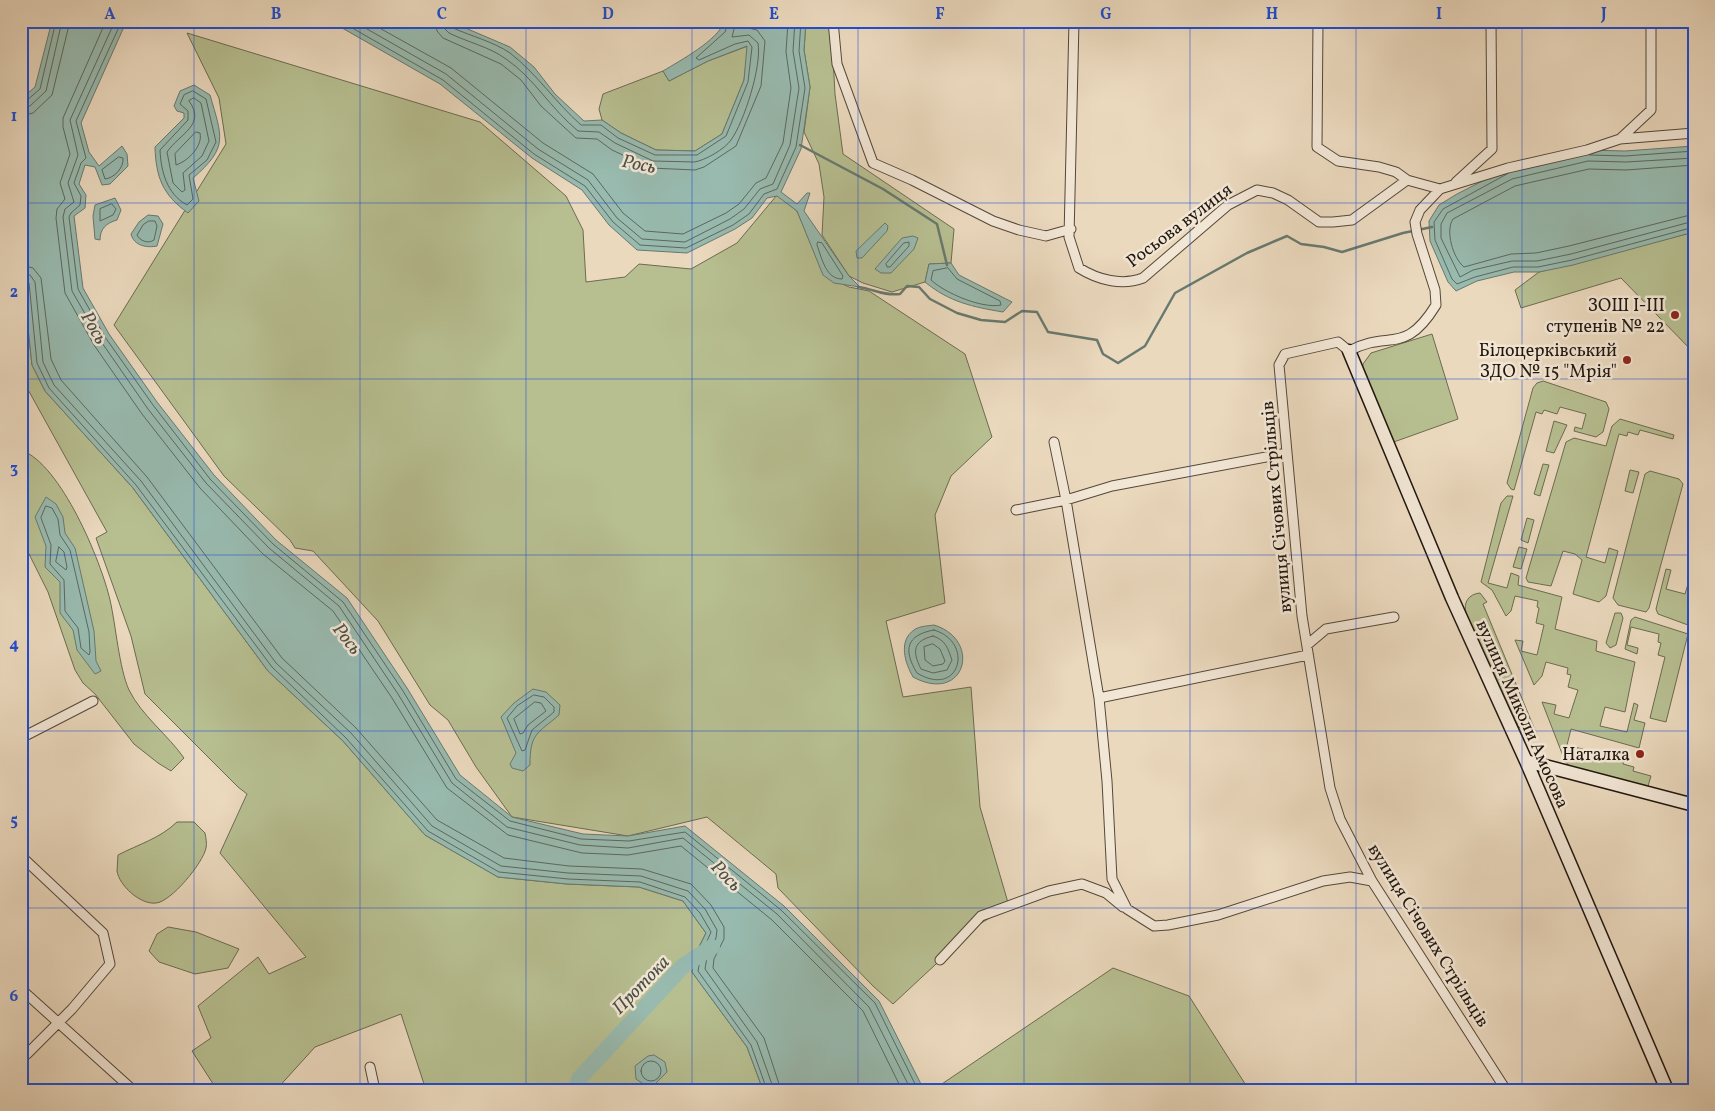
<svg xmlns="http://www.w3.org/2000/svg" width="1715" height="1111" viewBox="0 0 1715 1111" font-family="Vollkorn,serif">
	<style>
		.green { fill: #b7bf91; stroke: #6c6b50 }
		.water { fill: #98baaf; stroke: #68796f }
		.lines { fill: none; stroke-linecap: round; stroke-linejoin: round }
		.shore { stroke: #5c685e; stroke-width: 1 }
		.stream { stroke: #68796f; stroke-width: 2.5 }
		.river { stroke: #98baaf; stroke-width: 16 }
		.street-casing { stroke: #54483a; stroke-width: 11 }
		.secondary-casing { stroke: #21170e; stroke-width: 15 }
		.primary-casing { stroke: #21170e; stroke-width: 16 }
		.street { stroke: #f2e6d5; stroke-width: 9 }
		.secondary { stroke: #f2e6d5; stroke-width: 12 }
		.primary { stroke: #e6bc7f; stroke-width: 14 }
		.grid { fill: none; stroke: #1d4ed8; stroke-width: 1; stroke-opacity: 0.55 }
		.poi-dot { fill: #8f2418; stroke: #f2e6d5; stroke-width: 2 }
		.labels { text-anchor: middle; stroke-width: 5; stroke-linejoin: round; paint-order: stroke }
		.street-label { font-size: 18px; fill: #21170e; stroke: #f2e6d5 }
		.poi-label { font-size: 18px; fill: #21170e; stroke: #f2e6d5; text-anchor: end }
		.water-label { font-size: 19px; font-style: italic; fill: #4b5046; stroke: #f2e6d5 }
		.neatline { fill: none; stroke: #1d4ed8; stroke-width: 2 }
		.grid-label { font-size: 16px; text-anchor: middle; font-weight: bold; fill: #1d4ed8 }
	</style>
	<rect width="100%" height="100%" fill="#ebd9be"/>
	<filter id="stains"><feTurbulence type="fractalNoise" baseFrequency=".004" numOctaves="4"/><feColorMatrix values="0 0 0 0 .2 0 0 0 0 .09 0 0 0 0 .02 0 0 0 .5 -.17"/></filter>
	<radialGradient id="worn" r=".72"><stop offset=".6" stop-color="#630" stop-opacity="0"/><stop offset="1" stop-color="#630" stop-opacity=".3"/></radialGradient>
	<!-- green -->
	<path class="green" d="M806,21H831L835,94L843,154L954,229L951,263L929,264L925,282L892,292L863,283L849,276L822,235L824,197L819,164L804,132L810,87L804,50Z
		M187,33L480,122L566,196L583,230L586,282L625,277L639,264L691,269L737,243L777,195L797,211L824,275L849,287L869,291L965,354L992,437L951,476L935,515L945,603L886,621L903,697L971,687L980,807L1009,906L978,925L893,1004L873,986L778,888L776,874L707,817L628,836L512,817L476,767L448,720L430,705L378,621L313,551L295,548L290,540L224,476L114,325L226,144L219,98Z
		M748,46L744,80L722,134L695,151L656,150L621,133L602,120L599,109L603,94L663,71L669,81L708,61Z
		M1694,232V353L1621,278L1521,308L1515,290L1539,272Z
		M21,262L32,365L45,391L133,488L268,671L343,741L425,835L498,877L567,884L639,887L683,901L706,933L696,953L692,972L747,1047L763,1090H426L401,1014L315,1047L276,1090H217L192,1051L211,1038L198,1006L258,957L269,974L306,957L220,853L247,794L238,787L145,694L131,636L96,538L107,532L21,377Z
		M1432,334L1458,419L1391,443L1362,373L1363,364L1371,353Z
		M1543,381L1606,402L1609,409L1603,432L1596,437L1574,431L1575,427L1582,429L1586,414L1560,407L1557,414L1544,410L1542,414L1536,412L1514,490L1511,489L1507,483L1533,388L1537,383Z
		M1620,419L1674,435L1673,439L1640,430L1638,435L1628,432L1627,436L1619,434L1586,557L1605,563L1609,548L1618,551L1606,596L1599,602L1573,594L1582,560L1575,554L1563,551L1551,586L1528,582L1526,578L1566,442L1574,438L1606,446L1612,426Z
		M1554,421L1567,425L1554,453L1546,451Z
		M21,450C61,464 101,561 110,600C116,626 119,668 129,690C142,716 168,735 184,758L171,771L158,763L134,744L95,694L83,683L75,670L48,592L21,538Z
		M1543,464L1549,465L1540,496L1534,494Z
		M1630,470L1639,472L1633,493L1625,491Z
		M1650,471L1679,479L1683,484L1649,608L1646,612L1618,605L1613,598L1645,474Z
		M1507,496H1513L1488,583L1507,588L1511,573L1519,576L1518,585L1562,597L1555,629L1597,641L1596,651L1635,662L1625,712L1605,707L1600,726L1627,732L1634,703L1638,705L1634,720L1645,723L1639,748L1571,729L1567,745L1624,760L1623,764L1634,767L1633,771L1651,776L1648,786L1570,767L1565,761L1542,702L1556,705L1554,714L1569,718L1578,690L1568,687L1571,675L1567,674L1568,668L1546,662L1542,676L1534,685L1515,640L1523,641L1521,651L1537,655L1544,625L1536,623L1539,608L1537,607L1538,601L1515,596L1511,611L1506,616L1492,590L1481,582L1501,503Z
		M1527,518L1534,520L1528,543L1521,540Z
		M1519,547L1527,549L1521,569L1513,567Z
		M1694,564L1693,622L1688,625L1658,614L1656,609L1666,569L1671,570L1666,589L1685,594Z
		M1480,593L1487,602L1483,604L1537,735L1536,738L1528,737L1518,726L1505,701L1466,613C1463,602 1469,594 1480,593Z
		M1615,613H1621L1623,618L1616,645L1610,648L1606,643Z
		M1635,617L1688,634L1666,722L1650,718L1665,657L1658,655L1661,643L1658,642L1659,634L1631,627L1627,645L1638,648L1637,654L1625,649L1631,620Z
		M177,822H194L205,833C206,838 207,844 206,848C203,863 171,902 156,903C140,905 119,885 117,871C117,866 118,860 118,855C139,844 159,839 177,822Z
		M168,927L196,932L239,949L228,968L195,974L159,962L149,951L157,934Z
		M1113,968L1189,996L1249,1090H933Z"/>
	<!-- water -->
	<path class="water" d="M52,21H134L123,29L81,123L89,152L99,166L122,146L127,154L128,166L110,184L102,185L95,167L85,165L79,184L86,195L85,208L74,216L83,288L109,334L157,402L214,475L276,540L347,598L407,688L460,775L512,817L583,834L628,836L685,826L784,906L879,1001L924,1090H763L747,1047L692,972L696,953L706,933L683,901L639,887L567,884L498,877L425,835L343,741L268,671L133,488L45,391L32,365L21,262V99L35,87Z
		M330,21H449L510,47L534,67L555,94L584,121L602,120L621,133L656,150L695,151L722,134L744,80L747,46L708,61L669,81L663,71C681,60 717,41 725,21H806L804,50L810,87L801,149L781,192L797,204L807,193H810L804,211L849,276L860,287L834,283L823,275L797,211L777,196L767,198L752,218L735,229L687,253L637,250L609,225L582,190L532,158L440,84Z
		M194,85L210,95C222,137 229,147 193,178L199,201L188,213C163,195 156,178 155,147L184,118V113L177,111L174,106L180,91Z
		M1694,146V232L1573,265L1539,272H1514L1477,281L1456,291L1448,282L1430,241L1429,221L1439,205L1457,194L1508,168L1587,150L1625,151Z
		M115,198L121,210L117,220C106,223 100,229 100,240L95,239L93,216L95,205Z
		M148,215L158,216L163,224L157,246C147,248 134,246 131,234L139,222Z
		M885,223L888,226L887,231L862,258H857L856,251Z
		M913,236L918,238L914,249L891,273H881L875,269L902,238Z
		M951,263L959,275L1012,302L1003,312C973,307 949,302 925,282L929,264Z
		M46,497L56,504L63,517L65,533L75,548L94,631L96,661L101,671L95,674L77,650L73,630L60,613V582L45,567L46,546L35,517Z
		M934,625C983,640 965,705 913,677C905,663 898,641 914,630C919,626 928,626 934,625Z
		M533,689L546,692L560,705L559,715C537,734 530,733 530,765L523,771L512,768L510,764L516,753L501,717L514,703Z
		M654,1055L665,1062L667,1072L653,1086L645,1085L636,1079L635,1066L648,1056Z"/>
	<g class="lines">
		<!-- shore -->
		<path class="shore" d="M106,21L63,118V127L70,154L60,183L65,199L57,209L56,218L65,293L94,345L142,414L200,488L263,554L333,611L392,698L447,788L508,835L582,853L628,855L681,846L772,920L863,1011L902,1090
			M115,21L70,120L78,155L68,183L74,202L65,209L63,217L72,291L100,340L148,409L206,483L269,548L339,606L398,694L452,783L507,827L580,845L628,848L683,838L777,914L869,1007L911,1090
			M125,21L119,27L76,121L86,158L81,163L74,183L81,196L80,205L71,213L69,217L78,289L105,337L153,405L210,479L273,544L343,602L403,691L456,779L510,821L581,839L629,841L685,832L781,910L875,1003L918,1090
			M340,21L443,80L534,154L585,186L613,222L640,245L686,248L733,225L749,214L764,194L777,189L796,147L805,88L799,51L801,21
			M353,21L446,74L538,149L588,180L617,218L642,239L685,242L730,219L744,209L760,189L773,184L790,145L799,88L793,51L795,21
			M367,21L451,68L543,143L593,174L623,213L645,231L683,234L726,213L739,204L756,183L766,178L783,143L791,88L786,52L788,21
			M435,21L437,31L443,38L501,64L521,80L541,106L576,138L597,139L612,150L651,168L695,170L704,167L736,146L761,86L765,41L757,30L744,27L743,21
			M443,21L444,28L449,33C467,42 490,47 506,59C534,78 551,109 578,131L599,132L615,143L653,161L694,162C704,161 725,149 731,140C744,122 762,66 758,43L749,35L732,37L736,21
			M449,21L453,28C471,36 494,42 510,53C537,74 556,103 581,125H601L618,138L655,155H697L726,136L748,82L752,47L748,41L735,44L699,60L696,58L725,32L729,21
			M193,91L206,99L216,142L207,160L189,175L193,199L187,205C167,194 161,172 160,150L188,120V111L180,104L184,95Z
			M194,98L201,103L209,141L202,156L183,173L185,190L182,192L173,183L167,152C179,134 207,125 189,101Z
			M21,102L26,101L40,89L56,21
			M21,109L30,106L46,91L62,21
			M21,116L33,113L52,95L70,21
			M196,132L200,133C203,146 188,161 176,165L175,154Z
			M1590,155L1625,156L1694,151
			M119,157L123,158C124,168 114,178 105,179L102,170Z
			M1694,158L1626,162L1588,161L1512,179L1447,213L1441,224V238L1460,277L1473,270L1512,261H1537L1571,254L1694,221
			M1694,165L1626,170L1589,169L1515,186L1453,219C1445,231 1453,258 1464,267L1511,254L1536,253L1569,246L1694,214
			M1507,174L1443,209L1434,222L1435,240L1452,279L1457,284L1475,277L1513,267H1538L1572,260L1694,227
			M112,204L116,209L113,215L100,221V209Z
			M149,221H155L157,226L154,240C148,244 140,241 137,235L143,225Z
			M818,242L822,243L843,276L842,279C826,279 822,259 817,245Z
			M904,243L909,242V246L890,267H887L886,264Z
			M21,265L33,268L41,278L51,359L61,380L147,477L282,658L356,728L437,820L504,858L569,866L642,869L691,884L711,905L724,927V939L714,959L713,968L764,1038L781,1090
			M948,268L957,279L1000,301L1001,305C982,309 945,293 931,280L933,271Z
			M21,273L30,275L35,282L43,362L54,385L141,481L276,663L351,733L432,826L501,866L568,873L641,876L688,891L705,909L717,930L716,938L707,957L705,969L757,1042L774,1090
			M21,279L29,283L37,363L49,388L136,485L272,667L346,738L428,831L499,872L568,879L640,882L685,897L700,913L711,932L701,955L698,971L751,1045L767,1090
			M46,506L52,508L58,519L60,535L70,550L89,632L90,652L89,655L81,648L78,628L65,611L64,580L50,564L51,545L41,518Z
			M59,547L64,552L67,567L66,570L56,562Z
			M934,630C975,642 960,699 917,673C903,650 906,635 934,630Z
			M933,636C946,640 948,649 952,660L947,670L933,673L921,669C912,651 913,641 933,636Z
			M933,644L940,649L945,661L943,664L933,666L925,660L924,647Z
			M534,695L544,697L554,707V712L532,730L525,750L522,751L507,718L517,706Z
			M535,702L541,703L546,711L528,725L523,733L520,734L514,719Z
			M641 1071a10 10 0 1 1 20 0a10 10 0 1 1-20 0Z"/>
		<!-- stream -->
		<path class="stream" d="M800,145L883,189L937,224L947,265
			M858,287C874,289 883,296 900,294L907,286L919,287L930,299L957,313L981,320L1005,322L1022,311L1037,312L1048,332L1097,340L1103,354L1118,363L1145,346L1175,293L1247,253L1287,236L1301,244L1324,247L1342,252L1403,233L1432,227"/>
		<!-- river -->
		<path class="river" d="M576,1090L579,1079L683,966L712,947"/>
		<defs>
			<path id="street" d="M833,21L837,64L873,163L912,180L993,221L1019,230L1046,236L1071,229
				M1074,21L1069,237L1079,268C1098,280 1122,286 1143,278L1228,205L1257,190L1273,193L1288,200L1319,222H1333L1352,220L1407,180
				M1318,21L1317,147L1338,161L1379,167L1396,172L1407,180L1440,189
				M1620,139L1651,110V21
				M1456,182L1492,149L1491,21
				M1054,442L1066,500L1099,698L1107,781L1112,879L1127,909L1154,926L1168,925L1218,915L1323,881L1350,877L1372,881
				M1016,510L1066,500L1112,486L1287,453
				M1307,645L1326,629L1394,617
				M1099,698L1308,655
				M21,738L93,701
				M21,856L103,933L110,964L72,1009L27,1054L21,1049
				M940,960L981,916L1049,891L1082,884L1106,893L1123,907
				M21,989L133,1090
				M370,1067L375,1090
				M1506,1090L1372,881L1340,819L1330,788L1302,616L1279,365L1285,354L1338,342L1349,351C1389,329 1404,357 1436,305L1435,290L1417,234L1415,222L1420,210L1440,189L1508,168L1587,150L1620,139L1694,133"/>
			<path id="secondary" d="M1349,351L1452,598L1526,761L1667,1090
				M1526,761L1694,805"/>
			<path id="primary" d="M21,1089L22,1090"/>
		</defs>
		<!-- street casing -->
		<use href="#street" class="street-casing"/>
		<!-- secondary casing -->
		<use href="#secondary" class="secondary-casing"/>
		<!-- primary casing -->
		<use href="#primary" class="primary-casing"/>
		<!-- street -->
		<use href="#street" class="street"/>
		<!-- secondary -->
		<use href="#secondary" class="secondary"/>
		<!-- primary -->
		<use href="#primary" class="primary"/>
	</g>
	<!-- grid -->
	<path class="grid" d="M194,21V1090M360,21V1090M526,21V1090M692,21V1090M858,21V1090M1024,21V1090M1190,21V1090M1356,21V1090M1522,21V1090M21,203H1694M21,379H1694M21,555H1694M21,731H1694M21,908H1694"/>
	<!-- markers -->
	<g class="poi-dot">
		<circle cx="1675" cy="315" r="5"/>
		<circle cx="1627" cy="360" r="5"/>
		<circle cx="1640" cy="754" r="5"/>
	</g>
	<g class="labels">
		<!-- street labels -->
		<g class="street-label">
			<text transform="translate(1179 225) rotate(-37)" y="6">Росьова вулиця</text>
			<text transform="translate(1276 507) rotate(-95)" y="6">вулиця Січових Стрільців</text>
			<text transform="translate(1523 714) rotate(66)" y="6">вулиця Миколи Амосова</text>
			<text transform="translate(1429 935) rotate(58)" y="6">вулиця Січових Стрільців</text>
		</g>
		<!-- poi labels -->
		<g class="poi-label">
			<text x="1665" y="311">ЗОШ І-ІІІ<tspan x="1665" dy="21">ступенів № 22</tspan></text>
			<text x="1617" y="356">Білоцерківський<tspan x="1617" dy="21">ЗДО № 15 "Мрія"</tspan></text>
			<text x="1630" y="760">Наталка</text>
		</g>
		<!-- water labels -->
		<g class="water-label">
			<text transform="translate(639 163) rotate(11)" y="7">Рось</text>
			<text transform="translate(95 327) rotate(60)" y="7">Рось</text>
			<text transform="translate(348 638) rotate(52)" y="7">Рось</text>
			<text transform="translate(727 875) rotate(46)" y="7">Рось</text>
			<text transform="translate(640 984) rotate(-46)" y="7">Протока</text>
		</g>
	</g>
	<!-- margin -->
	<rect width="1715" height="1111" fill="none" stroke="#ebd9be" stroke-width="55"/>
	<rect x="28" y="28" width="1660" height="1056" class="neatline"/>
	<g class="grid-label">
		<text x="110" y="19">A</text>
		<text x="276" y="19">B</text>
		<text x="442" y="19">C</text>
		<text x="608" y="19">D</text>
		<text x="774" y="19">E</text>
		<text x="940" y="19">F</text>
		<text x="1106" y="19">G</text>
		<text x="1272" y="19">H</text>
		<text x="1439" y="19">I</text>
		<text x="1604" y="19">J</text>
		<text x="14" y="121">1</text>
		<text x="14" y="297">2</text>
		<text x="14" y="473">3</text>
		<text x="14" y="649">4</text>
		<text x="14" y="825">5</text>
		<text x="14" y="1001">6</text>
	</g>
	<rect width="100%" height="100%" filter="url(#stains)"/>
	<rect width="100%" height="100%" fill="url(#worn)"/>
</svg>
